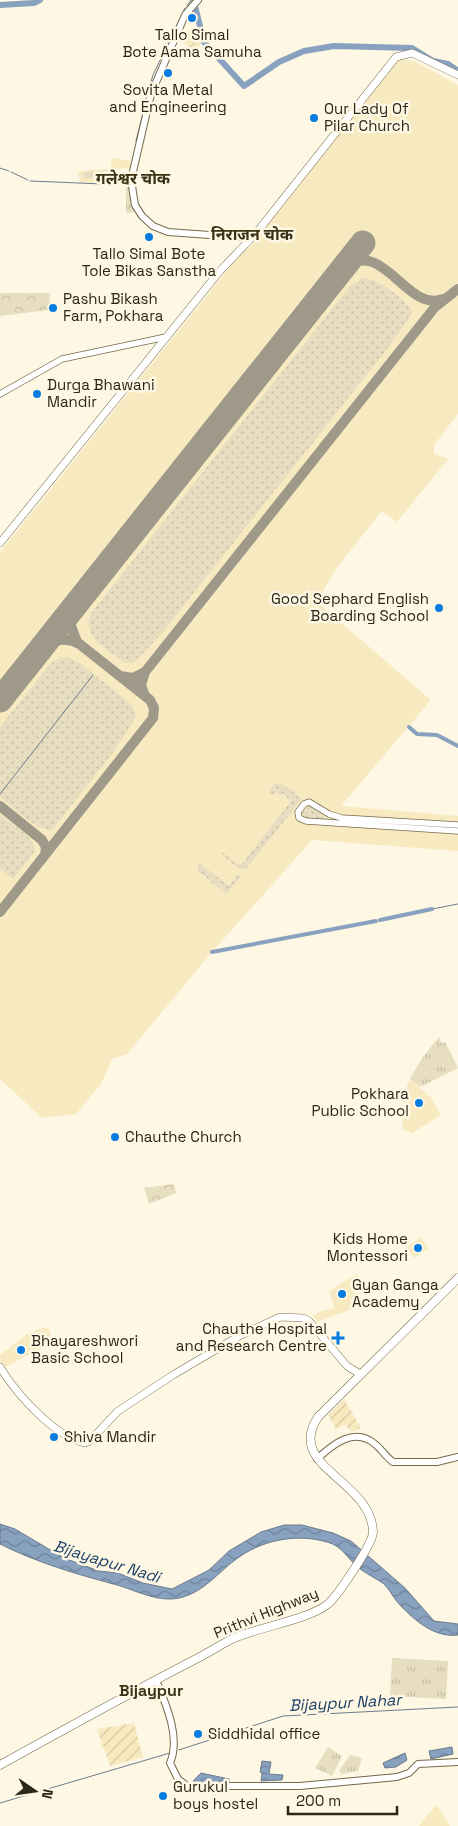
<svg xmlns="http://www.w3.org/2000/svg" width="458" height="1826" viewBox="0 0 458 1826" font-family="'Space Grotesk','Noto Sans Devanagari',sans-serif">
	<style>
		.built { fill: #f8eac0 }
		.industrial { fill: url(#industrial-furrows) }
		.grass { fill: url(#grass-dots) }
		.forest { fill: url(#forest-crowns) }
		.park { fill: url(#park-tufts) }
		.water { fill: url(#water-waves); stroke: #6c7c8d }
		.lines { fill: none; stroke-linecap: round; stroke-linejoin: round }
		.stream { stroke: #6c7c8d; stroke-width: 1 }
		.canal { stroke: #88a1bf; stroke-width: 4 }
		.river { stroke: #88a1bf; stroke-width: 6 }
		.taxiway { stroke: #9e9988; stroke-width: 10 }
		.runway { stroke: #9e9988; stroke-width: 25 }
		.tertiary-casing { stroke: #746b4c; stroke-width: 7 }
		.secondary-casing { stroke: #746b4c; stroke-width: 8 }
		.primary-casing { stroke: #746b4c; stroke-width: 8 }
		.trunk-casing { stroke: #746b4c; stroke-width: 9 }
		.tertiary { stroke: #fff; stroke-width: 5.5 }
		.secondary { stroke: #fff; stroke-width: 6 }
		.primary { stroke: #fff; stroke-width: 7 }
		.trunk { stroke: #fff; stroke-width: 8 }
		.poi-dot { fill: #067be2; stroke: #fef7e3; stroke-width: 2 }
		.labels { text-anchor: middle; stroke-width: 5; stroke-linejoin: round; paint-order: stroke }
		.poi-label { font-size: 15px; fill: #2a2619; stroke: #fef7e3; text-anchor: start }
		.street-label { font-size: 15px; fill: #2a2619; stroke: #fef7e3 }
		.neighbourhood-label { font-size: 16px; font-weight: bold; fill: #3c3316; stroke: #fef7e3 }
		.water-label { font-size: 16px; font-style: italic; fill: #1c4069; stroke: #fef7e3 }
	</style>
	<defs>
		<pattern id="industrial-furrows" width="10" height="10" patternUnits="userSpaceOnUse" patternTransform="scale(1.25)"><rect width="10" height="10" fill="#f8eac0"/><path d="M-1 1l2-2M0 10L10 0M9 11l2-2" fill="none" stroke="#d5c9a4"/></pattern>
		<pattern id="grass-dots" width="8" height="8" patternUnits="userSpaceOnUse" patternTransform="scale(1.25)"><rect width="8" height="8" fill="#e7ddc0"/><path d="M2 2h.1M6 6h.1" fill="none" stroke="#c6bea4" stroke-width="1.8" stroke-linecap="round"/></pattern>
		<pattern id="forest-crowns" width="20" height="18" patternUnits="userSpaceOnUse" patternTransform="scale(1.25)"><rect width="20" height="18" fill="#e7ddc0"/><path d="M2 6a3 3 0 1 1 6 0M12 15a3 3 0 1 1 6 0" fill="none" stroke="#c6bea4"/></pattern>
		<pattern id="park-tufts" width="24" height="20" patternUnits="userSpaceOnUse" patternTransform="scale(1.25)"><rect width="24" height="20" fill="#e7ddc0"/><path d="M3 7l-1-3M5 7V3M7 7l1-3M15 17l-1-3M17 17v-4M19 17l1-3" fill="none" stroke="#c6bea4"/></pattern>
		<pattern id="water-waves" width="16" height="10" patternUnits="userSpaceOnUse" patternTransform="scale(1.25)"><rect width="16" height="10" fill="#88a1bf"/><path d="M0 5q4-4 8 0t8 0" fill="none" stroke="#6f839a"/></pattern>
	</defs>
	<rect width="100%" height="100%" fill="#fef7e3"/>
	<!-- built -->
	<path class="built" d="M402,59L414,61L458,85V414L434,445V454L448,459L397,522L382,511L335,570L317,602L431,700L341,806L458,816V851L312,840L212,952L127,1054L112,1059L101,1084L76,1114L42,1118L0,1079V552L242,252L250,247L396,61Z
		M111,158L132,161L131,168L118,169L119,178L103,183L80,182L78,171L111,169Z
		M410,1079L431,1098L441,1115L412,1133L402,1129L406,1089Z
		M421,1237L428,1249L414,1258L407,1247Z
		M357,1274L361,1280L351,1286L355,1298L350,1299L352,1309L317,1322L313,1316L321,1311L335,1308L329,1291Z
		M44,1327L49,1329L53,1342L3,1368L0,1363V1355L27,1334Z
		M437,1805L450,1826H419L429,1813Z"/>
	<!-- industrial -->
	<path class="industrial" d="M197,27L202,41L197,52L181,41L191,28Z
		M344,1399L361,1428L352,1432L345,1425L336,1429L328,1415Z
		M134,1723L143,1757L110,1766L104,1748L100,1744L102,1743L97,1729Z"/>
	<!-- grass -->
	<path class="grass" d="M363,278C375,277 410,301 412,313L409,318L387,349L162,633L135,662L125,663C110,651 78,635 92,612L350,286Z
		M62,657L70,658L80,663L132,705L136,717L112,754L52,830C37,832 12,806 0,797V727L51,663Z
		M280,783L297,794L301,800L246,869H240L222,855V852L235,863L241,865L291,801L282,794L281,796L276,792L273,796L269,792L274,784Z
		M310,806L329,820L304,819L302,812Z
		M0,815C11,824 35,836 35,851L13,879L0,868Z
		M198,862L229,886L238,874L241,876L227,893L224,892L198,871Z"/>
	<!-- forest -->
	<path class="forest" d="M0,293H50L49,310L0,316Z
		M174,1184L176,1193L149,1204L144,1188Z"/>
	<!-- park -->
	<path class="park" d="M115,170L116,178H84L83,172Z
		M126,182L129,184L135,212L126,213Z
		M439,1037L441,1043L445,1042L458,1068L420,1087L410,1079L420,1061Z
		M392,1658L448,1661L446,1699L390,1696Z
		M328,1747L342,1756L332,1776L315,1768Z
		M350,1755L362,1758L358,1771L342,1774L339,1771Z"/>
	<!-- water -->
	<path class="water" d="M0,1524L15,1529L64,1558L99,1571L118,1573L143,1583L172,1589L209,1570L229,1551L261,1532L284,1525H302L333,1533L351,1541L405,1588L434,1621L458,1624V1635C435,1638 415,1621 400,1605C394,1599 390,1590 384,1584C376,1578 366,1574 359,1568C347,1559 343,1546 327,1542C296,1533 261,1540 235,1560C218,1573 204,1591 183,1597C160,1604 138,1591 117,1585C76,1574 38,1563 0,1544Z
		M452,1747L453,1754L431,1759L429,1751Z
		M405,1753L407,1760L396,1767L385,1768L383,1763Z
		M262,1761L271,1762L269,1774L283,1775L282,1780L261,1781L262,1773L267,1774L260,1772Z
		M201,1773L229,1779V1786L199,1785L193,1781Z"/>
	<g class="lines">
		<!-- stream -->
		<path class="stream" d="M187,6L191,0
			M145,102L153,75L185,8
			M136,141L145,105
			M134,154L135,148
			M0,168L9,171
			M11,172L28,180
			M30,181L103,184L120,178H126L129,175
			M0,794L93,675
			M432,909L458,904
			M179,1750L283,1716L458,1707
			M0,1803L170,1753"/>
		<!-- canal -->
		<path class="canal" d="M409,727L417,734L437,735L458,746
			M380,920L432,909
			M212,952L376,921"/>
		<!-- river -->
		<path class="river" d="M194,2L204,42L244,86L279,62L304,51L334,46L412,48L433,61L448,64L458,71
			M0,5L34,3L40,0"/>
		<!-- taxiway -->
		<path class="taxiway" d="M342,269C383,235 406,313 443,299
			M40,650C52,640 65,636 79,644
			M145,672L435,307L458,289
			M120,676L133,678L145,672L141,685L145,696
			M0,806L42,840L46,847L45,855
			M0,912L153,718L154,708L150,700L77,642L70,623L76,604"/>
		<!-- runway -->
		<path class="runway" d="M0,700L363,243"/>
		<defs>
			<path id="tertiary" d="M0,394L62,359L166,337
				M458,825L342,818L329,814L309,802L304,804L298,812L299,818L306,821L458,831"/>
			<path id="secondary" d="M198,0L185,15L151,94L131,180L135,205L142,216L153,226L168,232L251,238
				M317,1459C333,1444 355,1426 376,1445C382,1450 386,1457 393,1462H437L458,1457
				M156,1680C166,1704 181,1738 170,1763L178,1779L187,1786H300L397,1777L409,1773L418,1764L458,1762"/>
			<path id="primary" d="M0,543L219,272L257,232L396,57L412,53L458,75
				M0,1367C16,1393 53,1436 85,1443L90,1441L118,1411L173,1375L239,1336L280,1317L303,1318L309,1321L347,1366L360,1374"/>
			<path id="trunk" d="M0,1765C65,1729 130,1693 196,1659C208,1653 220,1645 232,1639C258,1627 308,1620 328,1604C337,1596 374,1543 373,1531C370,1479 285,1467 318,1417L458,1278"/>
		</defs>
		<!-- tertiary casing -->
		<use href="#tertiary" class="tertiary-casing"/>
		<!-- secondary casing -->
		<use href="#secondary" class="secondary-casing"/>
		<!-- primary casing -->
		<use href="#primary" class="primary-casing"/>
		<!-- trunk casing -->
		<use href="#trunk" class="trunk-casing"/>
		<!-- tertiary -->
		<use href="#tertiary" class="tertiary"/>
		<!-- secondary -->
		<use href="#secondary" class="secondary"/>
		<!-- primary -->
		<use href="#primary" class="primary"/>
		<!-- trunk -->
		<use href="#trunk" class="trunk"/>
	</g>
	<!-- markers -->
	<g class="poi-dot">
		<circle cx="192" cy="18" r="5"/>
		<circle cx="168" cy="73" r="5"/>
		<circle cx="314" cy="118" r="5"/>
		<circle cx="149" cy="237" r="5"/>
		<circle cx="53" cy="308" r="5"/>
		<circle cx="37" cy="394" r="5"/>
		<circle cx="439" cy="608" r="5"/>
		<circle cx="419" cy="1103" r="5"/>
		<circle cx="115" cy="1137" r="5"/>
		<circle cx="418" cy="1248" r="5"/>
		<circle cx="342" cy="1294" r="5"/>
		<path d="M335.5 1330.5h5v5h5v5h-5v5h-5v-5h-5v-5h5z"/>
		<circle cx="21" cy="1350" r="5"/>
		<circle cx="54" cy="1437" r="5"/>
		<circle cx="198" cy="1734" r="5"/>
		<circle cx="163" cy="1796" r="5"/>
	</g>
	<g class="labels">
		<!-- poi labels -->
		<g class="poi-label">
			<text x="192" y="40" text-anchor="middle">Tallo Simal<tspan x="192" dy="17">Bote Aama Samuha</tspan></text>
			<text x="168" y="95" text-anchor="middle">Sovita Metal<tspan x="168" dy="17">and Engineering</tspan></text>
			<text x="324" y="114">Our Lady Of<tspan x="324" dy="17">Pilar Church</tspan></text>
			<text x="149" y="259" text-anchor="middle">Tallo Simal Bote<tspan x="149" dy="17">Tole Bikas Sanstha</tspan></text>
			<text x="63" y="304">Pashu Bikash<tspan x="63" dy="17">Farm, Pokhara</tspan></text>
			<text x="47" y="390">Durga Bhawani<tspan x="47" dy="17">Mandir</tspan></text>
			<text x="429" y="604" text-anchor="end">Good Sephard English<tspan x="429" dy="17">Boarding School</tspan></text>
			<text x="409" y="1099" text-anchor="end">Pokhara<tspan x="409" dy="17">Public School</tspan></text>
			<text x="125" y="1142">Chauthe Church</text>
			<text x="408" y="1244" text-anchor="end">Kids Home<tspan x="408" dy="17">Montessori</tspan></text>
			<text x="352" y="1290">Gyan Ganga<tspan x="352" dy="17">Academy</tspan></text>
			<text x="327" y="1334" text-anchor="end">Chauthe Hospital<tspan x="327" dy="17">and Research Centre</tspan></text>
			<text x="31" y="1346">Bhayareshwori<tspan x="31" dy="17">Basic School</tspan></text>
			<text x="64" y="1442">Shiva Mandir</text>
			<text x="208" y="1739">Siddhidal office</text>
			<text x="173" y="1792">Gurukul<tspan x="173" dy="17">boys hostel</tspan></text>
		</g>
		<!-- street labels -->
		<g class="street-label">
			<text transform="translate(266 1613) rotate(-22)" y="5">Prithvi Highway</text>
		</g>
		<!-- neighbourhood labels -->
		<g class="neighbourhood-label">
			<text x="133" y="184">गलेश्वर चोक</text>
			<text x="252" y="240">निराजन चोक</text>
			<text x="151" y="1696">Bijaypur</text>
		</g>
		<!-- water labels -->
		<g class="water-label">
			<text transform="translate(107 1561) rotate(17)" y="6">Bijayapur Nadi</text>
			<text transform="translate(345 1702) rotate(-3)" y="6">Bijaypur Nahar</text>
		</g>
	</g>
	<!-- north arrow -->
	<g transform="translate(35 1791) rotate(103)" stroke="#fef7e3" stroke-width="4" paint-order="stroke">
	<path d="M0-4L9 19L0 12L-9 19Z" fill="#2a2619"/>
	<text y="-8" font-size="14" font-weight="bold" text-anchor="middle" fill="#2a2619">N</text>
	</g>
	<!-- scale -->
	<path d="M288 1806v8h109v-8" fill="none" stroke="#2a2619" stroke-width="2.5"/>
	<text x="296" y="1806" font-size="15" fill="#2a2619" stroke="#fef7e3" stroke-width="4" paint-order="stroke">200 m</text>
</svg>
